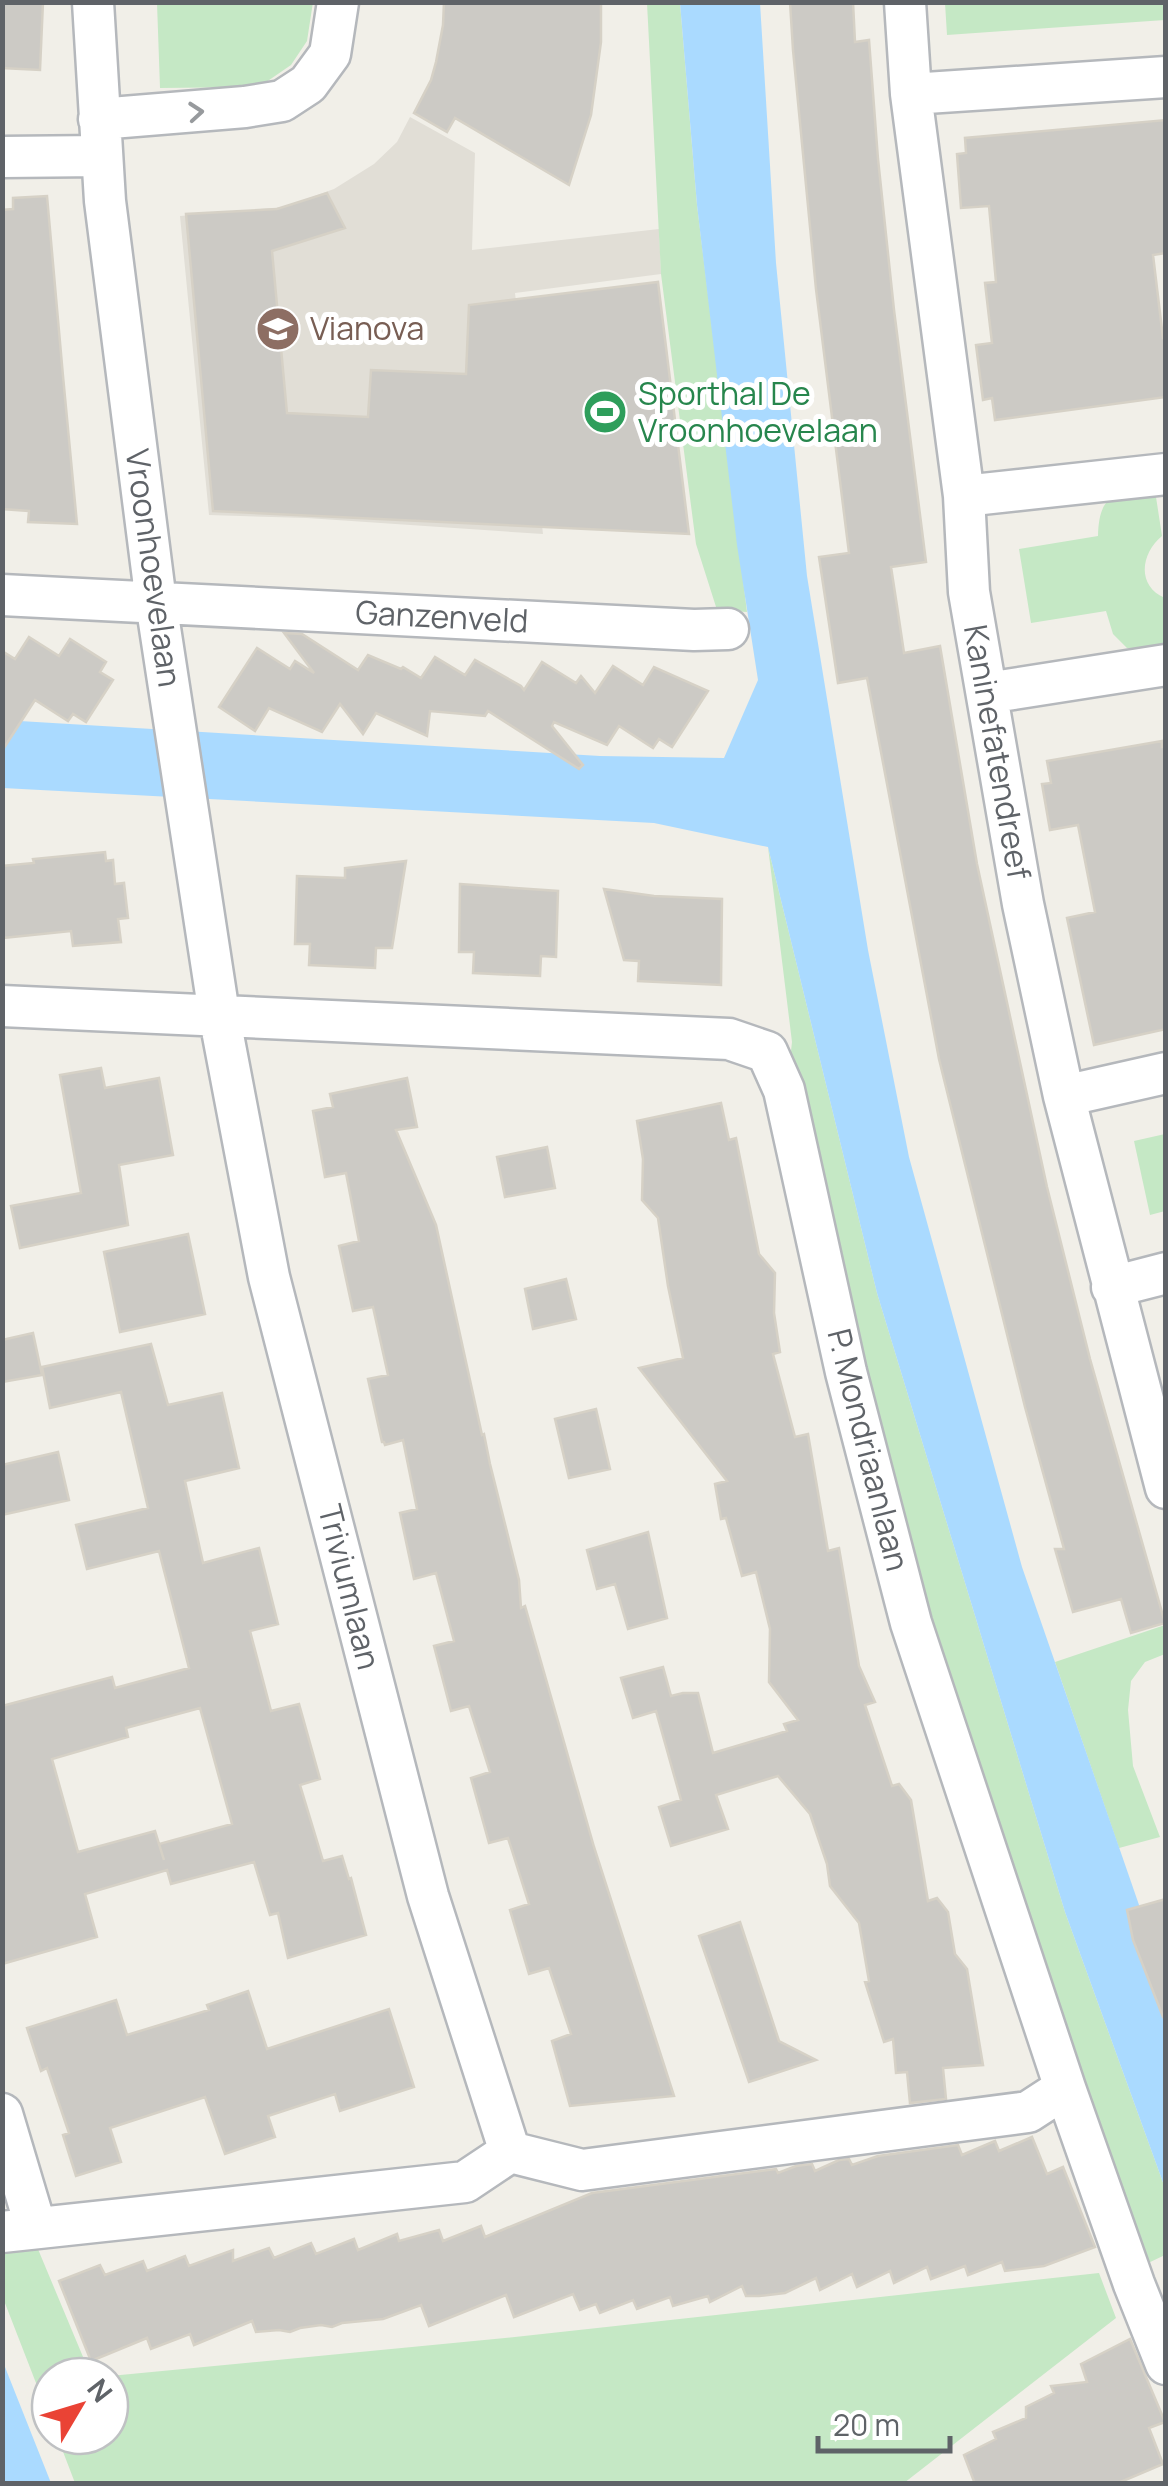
<svg xmlns="http://www.w3.org/2000/svg" width="1168" height="2486" viewBox="0 0 1168 2486" font-family="Manrope,sans-serif">
	<style>
		.education { fill: #e1ded6 }
		.green { fill: #c5e8c5 }
		.water { fill: #aadaff }
		.building { fill: #cccac5; stroke: #d6d1c6; stroke-width: 2.5; fill-rule: evenodd }
		.lines { fill: none; stroke-linecap: round; stroke-linejoin: round }
		.street-casing { stroke: #b5b8bc; stroke-width: 45 }
		.street { stroke: #fff; stroke-width: 40 }
		.oneway { stroke: #979a9d }
		.labels { text-anchor: middle; stroke-width: 10; stroke-linejoin: round; paint-order: stroke }
		.education-label { font-size: 32px; fill: #785e54; stroke: #fff; text-anchor: start }
		.leisure-label { font-size: 32px; fill: #27864d; stroke: #fff; text-anchor: start }
		.street-label { font-size: 32px; fill: #5f6368; stroke: #fff }
	</style>
	<rect width="100%" height="100%" fill="#f1efe8"/>
	<!-- education -->
	<path class="education" d="M410,117L475,153L472,250L659,229L661,274L515,293L543,534L307,518L209,515L180,216L284,207L334,189L374,164L397,142Z"/>
	<!-- green -->
	<path class="green" d="M313,2L307,41L291,65L259,87L160,88L157,3Z
		M647,3H680L697,205L747,612L717,610L696,544L661,274Z
		M945,3H1165V20L947,35Z
		M1154,484L1162,536C1141,553 1136,586 1165,598V648H1127L1113,634L1106,611L1031,623L1019,549L1098,536C1099,491 1117,495 1154,484Z
		M768,847L877,1293L1065,1912L1165,2188V2255L1146,2264L946,1677L848,1318L790,1060L792,1042Z
		M1165,1134V1211L1150,1215L1134,1141Z
		M1165,1625V1654L1145,1662L1131,1681L1128,1710L1133,1766L1160,1837L1119,1848L1055,1662Z
		M35,2242L91,2376H50V2419L3,2298V2246Z
		M1099,2273L1116,2318L904,2483H75L57,2436H110V2376L505,2338Z"/>
	<!-- water -->
	<path class="water" d="M680,3H760L776,263L807,576L868,950L909,1157L1022,1567L1165,1980V2188L1065,1912L877,1293L768,847L654,823L3,788V720L600,756L724,758L758,680L737,545L697,205Z
		M3,2362L51,2483H3Z"/>
	<!-- building -->
	<path class="building" d="M2,2H43L40,70L2,68Z
		M444,2H601V42L591,115L569,185L455,118L447,132L414,113L431,80L436,62L443,25Z
		M790,2H853L855,42L869,40L878,159L894,310L926,562L891,567L897,606L904,653L940,646L977,864L1047,1187L1090,1359L1165,1623L1131,1633L1121,1599L1073,1612L1055,1549H1064L1025,1407L939,1059L867,678L838,683L819,557L849,553L816,289L793,50Z
		M1166,120V253L1153,255L1163,338H1166V397L995,420L992,398L983,400L976,345L992,343L985,283L996,282L989,206L961,208L957,154L966,153L965,138Z
		M327,193L345,228L272,251L287,413L368,417L371,370L466,374L469,305L658,282L689,534L213,511L186,214L277,209Z
		M47,196L63,376L77,524L28,522L29,511L2,509V210L13,209V198Z
		M284,633L302,634L358,670L368,655L401,669L403,667L421,678L435,657L465,675L475,660L521,686L524,690L542,662L576,683L581,676L595,693L613,666L643,685L654,667L708,691L672,747L659,739L653,748L619,726L607,745L554,722L552,726L583,765L579,769L488,711L485,716L430,711L427,736L376,713L363,734L340,704L322,732L269,708L255,731L219,707L257,648L290,669L295,661L314,673Z
		M29,637L59,656L70,639L106,662L100,672L113,680L86,722L73,714L68,721L35,700L2,751V651L15,659Z
		M1162,741V747L1166,746V1029L1094,1045L1067,918L1095,912L1078,825L1050,830L1042,784L1051,783L1047,761Z
		M105,852L106,861L113,860L115,884L124,883L128,918L118,919L121,942L73,946L71,931L2,938V866L34,863L33,859Z
		M406,861L392,948H376L375,968L309,965L310,944H295L297,876L345,878V868Z
		M460,884L558,891L556,957L541,956L540,976L473,973L474,952H459Z
		M604,889L654,896L722,899L721,985L638,981L639,961L624,960Z
		M101,1068L105,1088L159,1078L173,1155L119,1165L128,1225L20,1248L11,1206L81,1193L60,1075Z
		M407,1078L417,1127L396,1130L436,1225L482,1435L484,1434L490,1464L519,1580L521,1608L525,1606L594,1847L674,2096L570,2106L552,2041L571,2034L549,1968L529,1974L510,1910L529,1904L508,1838L489,1843L471,1778L490,1772L469,1706L451,1711L434,1646L454,1641L436,1573L414,1579L400,1513L417,1509L403,1440L385,1445L384,1442H382L368,1379L388,1375L373,1307L353,1311L339,1246L359,1241L346,1173L325,1177L313,1111L333,1107L330,1094Z
		M721,1103L729,1140L736,1138L759,1254L775,1273L774,1313L780,1352L773,1354L795,1437L808,1434L828,1551L839,1548L859,1666L875,1702L865,1705L892,1786L899,1784L911,1800L928,1901L937,1898L948,1912L955,1954L967,1969L983,2065L943,2068L946,2099L910,2103L907,2072L896,2073L893,2039L884,2042L865,1982L869,1981L859,1923L830,1886L827,1864L810,1814L778,1776L716,1795L728,1829L671,1846L659,1807L681,1800L656,1711L633,1718L621,1678L663,1667L671,1696L683,1693H698L713,1753L787,1731L784,1724L798,1720L769,1682L770,1629L756,1572L742,1576L726,1518L721,1519L715,1484L727,1481L639,1368L683,1358L668,1286L658,1218L642,1200L643,1159L637,1121Z
		M547,1147L555,1188L505,1197L497,1157Z
		M188,1234L205,1314L120,1332L104,1252Z
		M566,1279L576,1319L533,1329L525,1289Z
		M33,1333L42,1375L2,1382V1340Z
		M151,1344L168,1405L222,1393L239,1468L185,1481L203,1563L259,1548L278,1624L250,1631L271,1711L299,1704L320,1779L300,1785L323,1861L342,1856L349,1879L351,1878L366,1935L288,1958L278,1913L270,1915L254,1862L171,1884L167,1870L85,1894L97,1937L2,1964V1706L112,1677L115,1688L189,1668L159,1551L87,1569L76,1525L148,1508L121,1392L50,1408L42,1367ZM200,1708L232,1824L159,1844L164,1860L155,1831L78,1852L52,1759L128,1737L126,1728Z
		M596,1409L610,1469L569,1478L555,1419Z
		M58,1452L69,1500L2,1515V1465Z
		M648,1532L667,1618L628,1629L615,1584L597,1589L587,1550Z
		M1166,1899V2016L1163,2017L1133,1940L1127,1910Z
		M740,1922L779,2041L816,2060L749,2082L699,1936Z
		M248,1991L267,2049L389,2009L414,2087L340,2111L335,2094L268,2116L275,2137L225,2154L205,2097L110,2128L121,2162L76,2176L63,2135L69,2133L47,2068L41,2071L27,2028L116,2000L127,2035L209,2010L207,2005Z
		M1032,2137L1047,2174L1063,2167L1095,2247L1044,2266L1005,2271L1002,2262L968,2275L965,2266L931,2279L927,2267L894,2283L890,2271L857,2287L852,2274L820,2290L816,2278L785,2293L759,2296H746L742,2286L710,2302L708,2296L673,2306L670,2297L637,2309L633,2300L600,2313L596,2304L580,2310L573,2294L514,2317L506,2295L429,2326L421,2305L383,2319L342,2323L332,2327L321,2325L300,2328L290,2332L279,2330L256,2332L252,2321L194,2345L190,2334L151,2349L147,2338L91,2361L59,2281L100,2265L105,2275L143,2261L147,2271L185,2256L189,2266L233,2250V2261L269,2248L274,2258L311,2243L316,2254L354,2239L358,2250L397,2234L399,2241L439,2230L443,2241L481,2226L485,2237L592,2193L776,2169L778,2173L796,2166L812,2164L815,2171L839,2160L849,2159L852,2165L878,2156L958,2145L962,2155L995,2141L999,2151Z
		M1130,2339L1165,2422L1149,2428L1163,2464L1116,2484H975L964,2455L996,2439L993,2432L1026,2418V2407L1054,2393L1051,2386L1087,2382L1081,2364Z"/>
	<g class="lines">
		<defs>
			<path id="street" d="M93,2L105,201L156,602L219,1014L269,1277L428,1896L510,2152
				M905,2L911,94L964,496L969,592L1023,904L1064,1096L1166,1488
				M911,94L1166,77
				M99,119L245,107L282,101L308,84L330,54L338,2
				M2,157L101,156
				M964,496L1166,474
				M2,595L694,630L728,629
				M987,693L1166,665
				M2,1006L729,1039L767,1052L784,1090L846,1372L911,1623L1065,2088L1134,2284L1166,2364
				M1064,1096L1166,1073
				M1112,1287L1166,1273
				M2,2114L36,2228
				M2,2232L465,2182L510,2152L582,2170L1028,2112L1065,2088"/>
		</defs>
		<!-- street casing -->
		<use href="#street" class="street-casing"/>
		<!-- street -->
		<use href="#street" class="street"/>
	</g>
	<!-- one-way arrows -->
	<defs><path id="oneway-chevron" d="M-2-3.5L2.5 0L-2 3.5" fill="none" stroke-width="1.6" stroke-linecap="round" stroke-linejoin="round" transform="scale(2.5)"/></defs>
	<use class="oneway" href="#oneway-chevron" transform="translate(196 112) rotate(-5)"/>
	<!-- icons -->
	<defs>
		<symbol id="school-disc" viewBox="-11 -11 22 22"><circle r="9.5" fill="#8d6e63" stroke="#fff"/><path d="M0-5L7-2L0 1L-7-2ZM-4 1L0 2.5L4 1V4Q0 6-4 4Z" fill="#fff"/></symbol>
		<symbol id="stadium-disc" viewBox="-11 -11 22 22"><circle r="9.5" fill="#2e9e5b" stroke="#fff"/><path d="M0-5a6.5 5 0 1 0 0 10a6.5 5 0 1 0 0-10ZM-3.5-1.8h7v3.6h-7Z" fill="#fff"/></symbol>
	</defs>
	<g fill-rule="evenodd">
		<use href="#school-disc" x="253" y="304" width="50" height="50"/>
		<use href="#stadium-disc" x="580" y="387" width="50" height="50"/>
	</g>
	<g class="labels">
		<!-- education labels -->
		<g class="education-label">
			<text x="310" y="340">Vianova</text>
		</g>
		<!-- leisure labels -->
		<g class="leisure-label">
			<text x="638" y="405">Sporthal De<tspan x="638" dy="37">Vroonhoevelaan</tspan></text>
		</g>
		<!-- street labels -->
		<g class="street-label">
			<text transform="translate(153 568) rotate(82)" y="11">Vroonhoevelaan</text>
			<text transform="translate(442 617) rotate(3)" y="11">Ganzenveld</text>
			<text transform="translate(997 752) rotate(80)" y="11">Kaninefatendreef</text>
			<text transform="translate(868 1450) rotate(76)" y="11">P. Mondriaanlaan</text>
			<text transform="translate(349 1587) rotate(76)" y="11">Triviumlaan</text>
		</g>
	</g>
	<!-- border -->
	<rect width="1168" height="2486" fill="none" stroke="#5f6368" stroke-width="10"/>
	<!-- north arrow -->
	<g transform="translate(80 2406) rotate(52)"><circle r="48" fill="#ffffff" stroke="#bfc1c3" stroke-width="2.5"/>
	<path d="M0-8L18 38L0 25L-18 38Z" fill="#ea4335"/>
	<text y="-15" font-size="28" font-weight="bold" text-anchor="middle" fill="#5f6368">N</text>
	</g>
	<!-- scale -->
	<path d="M818 2436v15h132v-15" fill="none" stroke="#5f6368" stroke-width="5"/>
	<text x="833" y="2436" font-size="30" fill="#5f6368" stroke="#ffffff" stroke-width="8" paint-order="stroke">20 m</text>
</svg>
